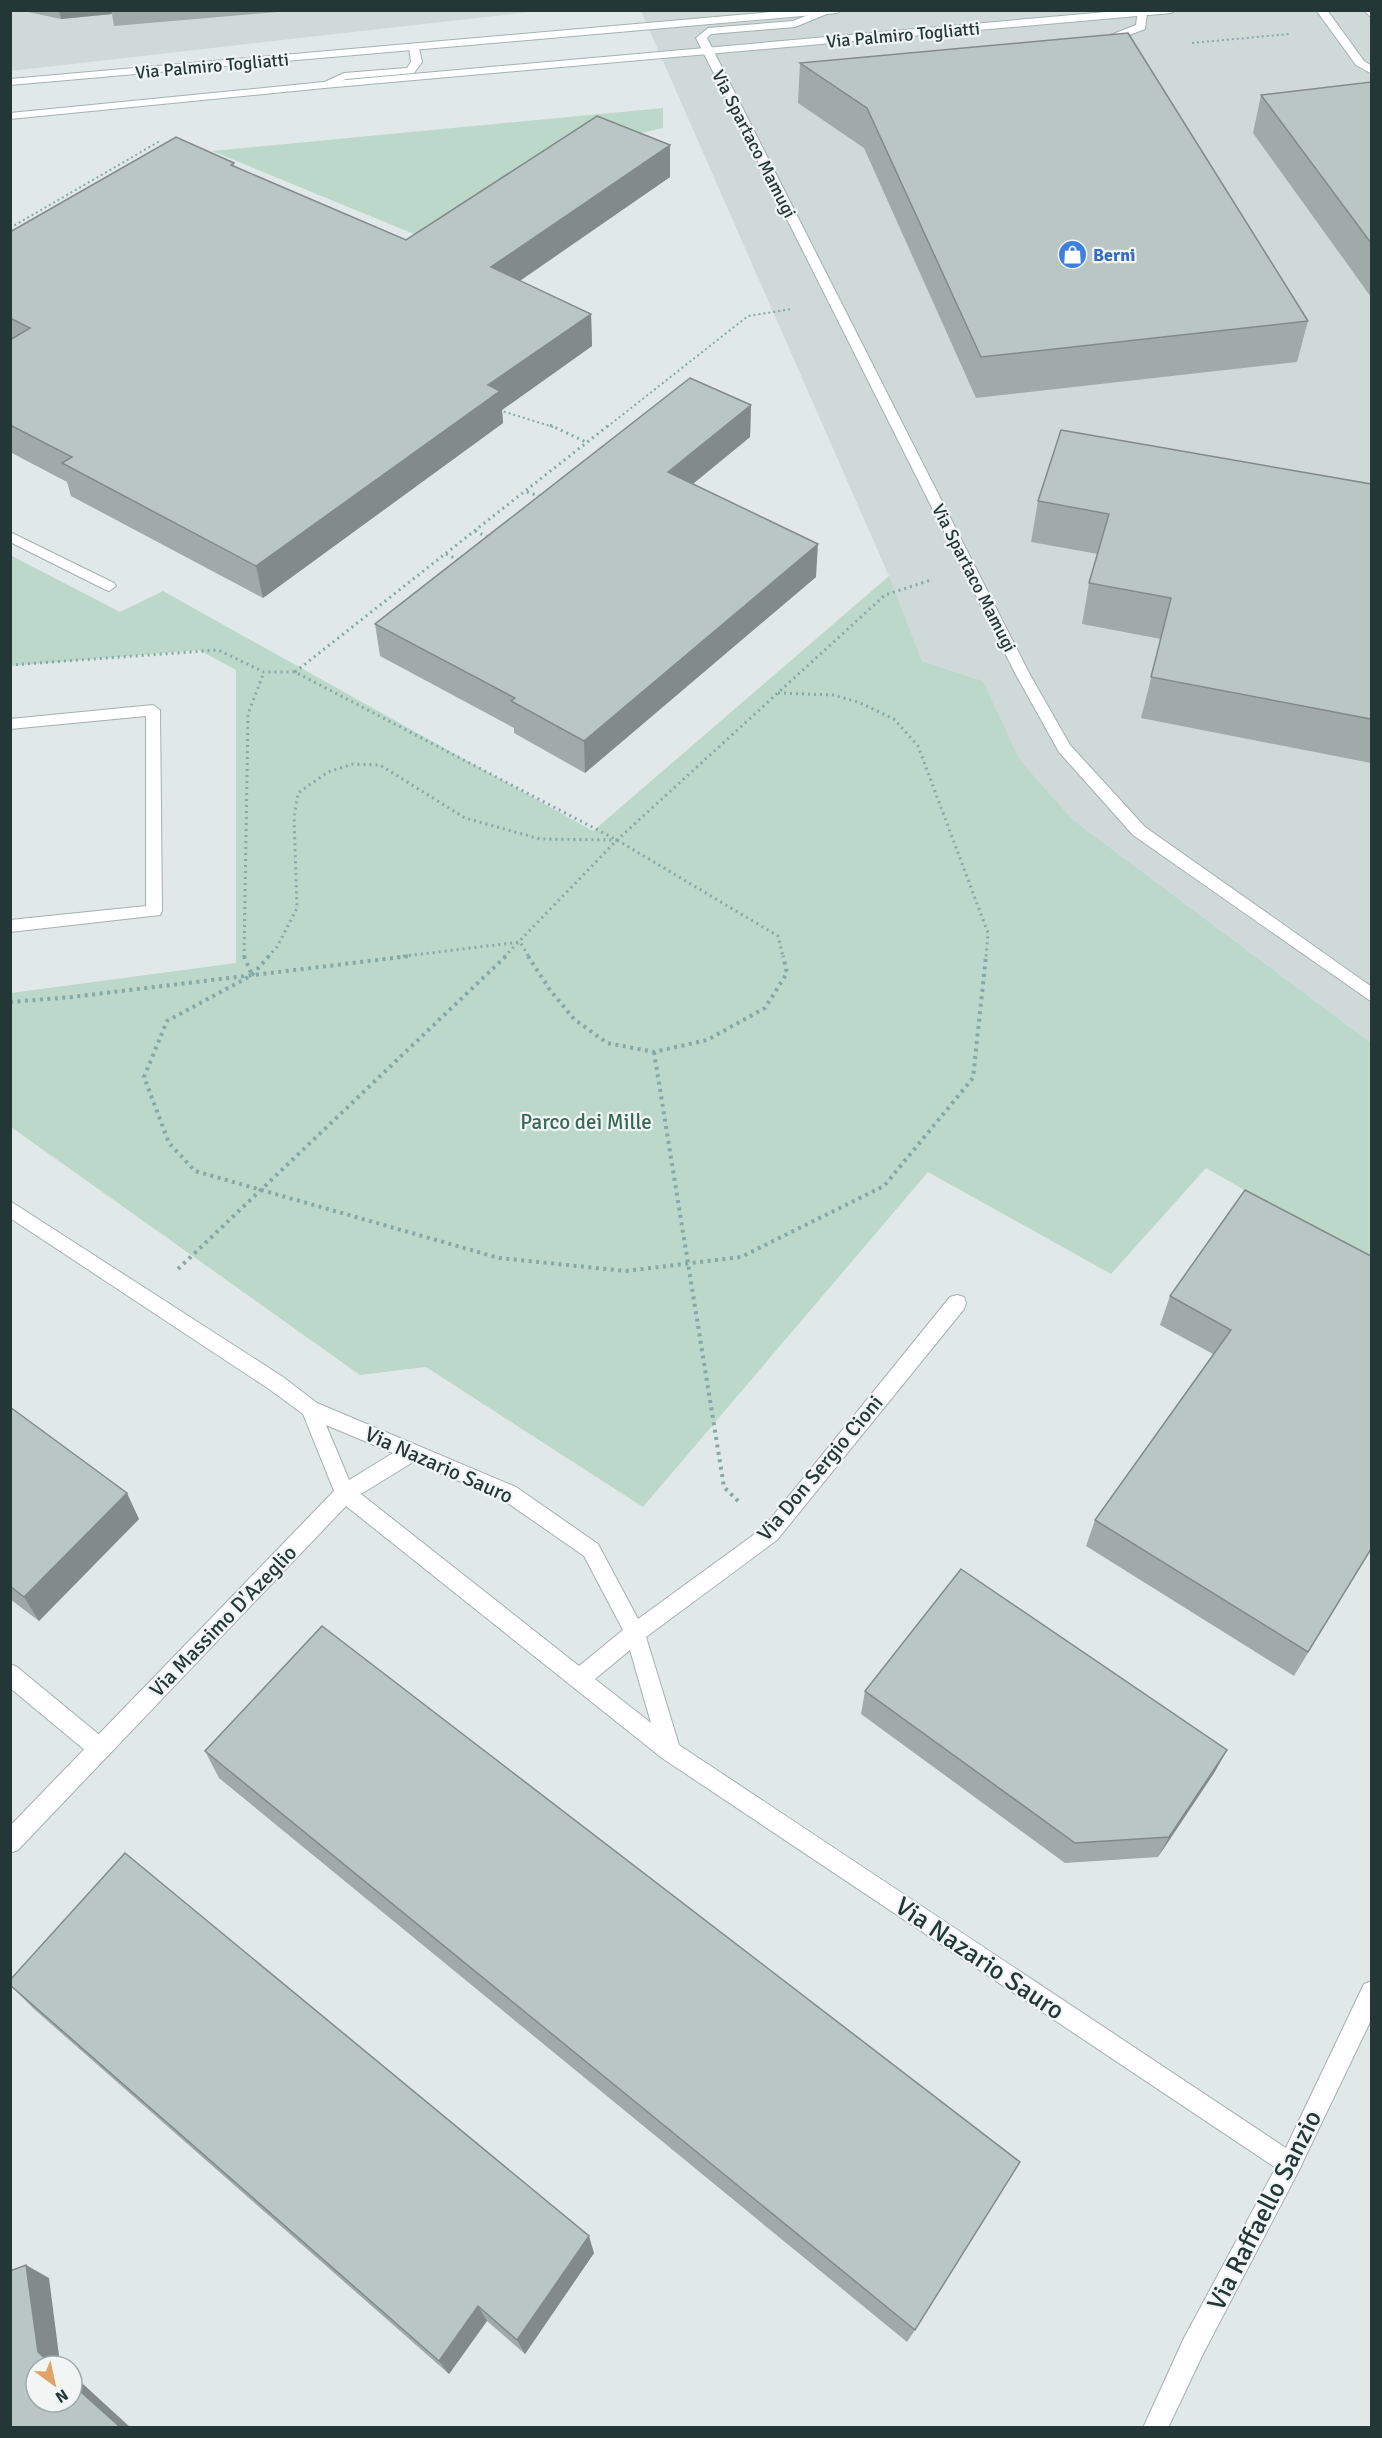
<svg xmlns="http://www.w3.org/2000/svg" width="1382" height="2438" viewBox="0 0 1382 2438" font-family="Signika,sans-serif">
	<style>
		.built { fill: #cfd9d7 }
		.green { fill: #bcd8cb }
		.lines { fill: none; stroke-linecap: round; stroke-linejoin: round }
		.service-casing { stroke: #a4b0af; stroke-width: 2 }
		.minor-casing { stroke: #a4b0af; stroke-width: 2 }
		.tertiary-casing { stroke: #a4b0af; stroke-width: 2 }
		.secondary-casing { stroke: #a1b3b1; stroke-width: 2 }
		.path-far2 { stroke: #85a9a7; stroke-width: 2; stroke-dasharray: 2 3; stroke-linecap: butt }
		.path-far1 { stroke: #85a9a7; stroke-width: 3; stroke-dasharray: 2 4; stroke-linecap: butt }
		.path { stroke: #85a9a7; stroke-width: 4; stroke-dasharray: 3 4.5; stroke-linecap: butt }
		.service { fill: #fff; fill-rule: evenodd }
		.minor { fill: #fff; fill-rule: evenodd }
		.tertiary { fill: #fff; fill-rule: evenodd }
		.secondary { fill: #fff; fill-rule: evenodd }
		.wall { fill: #9faaa9 }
		.shaded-wall { fill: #828b89 }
		.building { fill: #b9c6c4; stroke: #828b89; stroke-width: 1.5 }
		.labels { text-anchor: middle; stroke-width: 4.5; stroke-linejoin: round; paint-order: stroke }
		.far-street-label { font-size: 18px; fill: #233737; stroke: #f1f6f5 }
		.far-shop-label { font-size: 18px; font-weight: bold; fill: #366cbe; stroke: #f1f6f5; text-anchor: start }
		.park-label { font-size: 21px; fill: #336955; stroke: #f1f6f5 }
		.street-label { font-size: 21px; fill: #233737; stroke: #f1f6f5 }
		.near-street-label { font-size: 26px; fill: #233737; stroke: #f1f6f5 }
	</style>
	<rect width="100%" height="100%" fill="#e1e9e8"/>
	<!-- built -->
	<path class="built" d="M11,10L538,11L11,71Z
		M641,11H1371V1043L1073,820L1020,760L983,681L922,661L889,576Z"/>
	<!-- green -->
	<path class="green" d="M663,108V128L596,143L443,246L212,151Z
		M10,555L120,612L163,591L593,831L889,576L922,661L983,681L1020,760L1073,820L1371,1043V1262L1206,1168L1111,1274L928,1172L643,1507L426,1367L360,1375L11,1127V993L236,963V670L199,650L11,666Z"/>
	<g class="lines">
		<defs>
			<path id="service" d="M1316,10H1327L1364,61L1372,66V74L1356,65Z
				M1363,10H1372V18Z
				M1138,11H1146L1147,13L1145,29L1106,44H1098V40L1136,25Z
				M10,532L114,583L116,586L109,591L104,589L10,542Z
				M153,705L160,710L162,911L160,915L10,932V920L146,906V716L10,729V719Z
				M10,1664L17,1667L108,1742L111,1749L108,1756L100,1759L92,1756L10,1688Z"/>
			<path id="minor" d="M821,10L834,11L795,27L711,34L707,38L1029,673L1070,745L1145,827L1372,987V1002L1133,835L1059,752L1015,673L696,38L708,28L793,21Z
				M414,45L419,48L422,62L414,73L346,79L324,88L318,85L344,73L407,68L411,62L409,48Z
				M10,1201L283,1377L317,1403L516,1487L598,1544L638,1619L763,1528L950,1297L957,1295L964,1297L966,1303L964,1309L777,1540L646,1637L679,1745L1298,2156L1302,2164L1298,2172L1290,2176L1282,2172L662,1758L346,1506L18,1850L10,1853V1826L334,1491L303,1414L269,1389L10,1218ZM326,1425L393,1453L349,1480ZM413,1462L502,1499L584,1556L623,1630L579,1666L361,1494ZM630,1650L651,1723L595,1679Z"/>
			<path id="tertiary" d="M1372,1981V2018L1298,2172L1202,2356L1168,2428H1143L1184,2338L1282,2156L1364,1984Z"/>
			<path id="secondary" d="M794,10H842L837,13L10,85V79Z
				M1129,10H1176L1171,13L324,88L10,119V113L324,82Z"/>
		</defs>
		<!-- service casing -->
		<use href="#service" class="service-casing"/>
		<!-- minor casing -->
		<use href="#minor" class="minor-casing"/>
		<!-- tertiary casing -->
		<use href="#tertiary" class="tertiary-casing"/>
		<!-- secondary casing -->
		<use href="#secondary" class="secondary-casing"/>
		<!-- path-far2 -->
		<path class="path-far2" d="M1192,43L1289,34
			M10,228L160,141
			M499,410L553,427
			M607,427L748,316L792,309"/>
		<!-- path-far1 -->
		<path class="path-far1" d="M550,425L588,443
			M527,492L539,496
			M475,531L488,537
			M446,554L459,560
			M10,665L218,650L264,672H295L617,840L778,936L783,957
			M295,672L609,425
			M778,693L833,695L858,702L894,719L918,746L988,933L986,957
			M244,957L248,714L264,672
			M268,957L277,947L297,908L294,817L298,793L328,772L353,764L380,765L465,818L540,839L617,840
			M397,957L520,942L529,957
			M504,957L617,840L885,595L931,580"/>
		<!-- path -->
		<path class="path" d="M244,956L252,975
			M269,956L252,975L167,1021L144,1077L169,1143L195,1171L499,1258L626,1271L741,1257L884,1186L973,1078L986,956
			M528,956L550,990L574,1019L607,1043L654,1052L707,1040L765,1008L787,973L783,956
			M10,1002L72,997L410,956
			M654,1052L724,1487L740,1503
			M178,1269L506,956"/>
		<!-- service -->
		<use href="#service" class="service"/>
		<!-- minor -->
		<use href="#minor" class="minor"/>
		<!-- tertiary -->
		<use href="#tertiary" class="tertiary"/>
		<!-- secondary -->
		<use href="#secondary" class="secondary"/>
	</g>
	<!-- wall -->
	<path class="wall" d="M27,10H301L114,26L112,14L61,19L28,12Z
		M800,63L1308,321L1297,362L976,398L864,148L798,103Z
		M1371,82V297L1253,133L1261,95Z
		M670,145V177L520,281L591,314L592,346L502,410L503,423L263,598L71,496L67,482L10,452V232L234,163V166L406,240Z
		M751,405L750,437L693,484L816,577L585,773L514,733V728L380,656L375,624Z
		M1371,484V763L1141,718L1161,639L1082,624L1089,583L1098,554L1031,542L1038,501Z
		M1371,1256V1549L1294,1676L1086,1546L1095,1520L1213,1354L1160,1325L1170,1296Z
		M10,1407L139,1519L39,1621L10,1599Z
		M865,1691L1227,1750L1214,1773L1158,1857L1065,1863L861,1714Z
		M205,1751L915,2330L907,2342L219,1778Z
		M10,1985L594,2253L525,2354L487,2321L449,2374L34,2009Z"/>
	<!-- shaded-wall -->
	<path class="shaded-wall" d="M59,10H111L112,14L61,19Z
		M670,145V177L493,299L491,267Z
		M591,314L592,346L502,410L503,423L263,598L256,566L488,385Z
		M751,405L750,437L668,504V472Z
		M818,544L816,577L585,773L584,741Z
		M127,1493L139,1519L39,1621L24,1597Z
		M1227,1750L1214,1773L1158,1857L1169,1837Z
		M589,2236L594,2253L525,2354L517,2340Z
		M26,2265L49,2278L60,2363L64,2366H53L38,2352Z
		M478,2306L487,2321L449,2374L439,2361Z
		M72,2374L130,2427H120L72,2384Z"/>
	<!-- building -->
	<path class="building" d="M1128,33L1308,321L981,357L867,108L800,63Z
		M1371,82V243L1261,95Z
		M597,116L670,145L491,267L591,314L488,385L500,391L256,566L62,463L72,457L10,425V340L30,328L10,318V232L176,137L234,163L231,165L406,240Z
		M690,378L751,405L668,472L818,544L584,741L511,701L515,698L375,624Z
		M1061,430L1371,484V719L1151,677L1171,598L1089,583L1109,514L1038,501Z
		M1245,1190L1371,1256V1549L1308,1652L1095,1520L1231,1330L1170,1296Z
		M10,1407L127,1493L24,1597L10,1586Z
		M961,1569L1227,1750L1169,1837L1075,1843L865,1691Z
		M322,1626L1020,2162L915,2330L205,1751Z
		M125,1853L589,2236L517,2340L478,2306L439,2361L10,1985V1980Z
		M26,2265L38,2352L53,2366H36V2402H72V2384L120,2427H10V2271Z"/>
	<!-- icons -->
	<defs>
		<symbol id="shop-disc" viewBox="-11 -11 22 22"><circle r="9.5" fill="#3f7fe0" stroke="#f1f6f5"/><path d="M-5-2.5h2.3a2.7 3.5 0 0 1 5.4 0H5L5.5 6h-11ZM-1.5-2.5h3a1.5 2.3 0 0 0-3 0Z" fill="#fff"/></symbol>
	</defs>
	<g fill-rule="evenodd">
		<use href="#shop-disc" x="1056" y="238" width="33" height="33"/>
	</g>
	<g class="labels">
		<!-- far-street labels -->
		<g class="far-street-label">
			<text transform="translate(903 35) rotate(-5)" y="6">Via Palmiro Togliatti</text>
			<text transform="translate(212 66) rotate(-5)" y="6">Via Palmiro Togliatti</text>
			<text transform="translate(754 144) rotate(63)" y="6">Via Spartaco Mamugi</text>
			<text transform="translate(974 578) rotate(63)" y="6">Via Spartaco Mamugi</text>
		</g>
		<!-- far-shop labels -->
		<g class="far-shop-label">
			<text x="1093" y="261">Berni</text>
		</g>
		<!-- park labels -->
		<g class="park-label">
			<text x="586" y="1129">Parco dei Mille</text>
		</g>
		<!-- street labels -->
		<g class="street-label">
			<text transform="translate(439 1465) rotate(24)" y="7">Via Nazario Sauro</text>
			<text transform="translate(820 1468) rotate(-50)" y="7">Via Don Sergio Cioni</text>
			<text transform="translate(223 1621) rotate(-46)" y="7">Via Massimo D'Azeglio</text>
		</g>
		<!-- near-street labels -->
		<g class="near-street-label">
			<text transform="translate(980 1958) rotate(34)" y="9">Via Nazario Sauro</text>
			<text transform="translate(1264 2210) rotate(-63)" y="9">Via Raffaello Sanzio</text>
		</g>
	</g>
	<!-- border -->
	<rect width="1382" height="2438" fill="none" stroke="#233737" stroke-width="24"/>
	<!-- north arrow -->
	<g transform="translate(54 2384) rotate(147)"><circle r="28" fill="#f1f6f5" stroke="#9faaa9" stroke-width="1.5"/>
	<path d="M0-4.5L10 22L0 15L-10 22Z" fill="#e0a368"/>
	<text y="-9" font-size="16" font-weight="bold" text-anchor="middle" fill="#233737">N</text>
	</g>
</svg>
